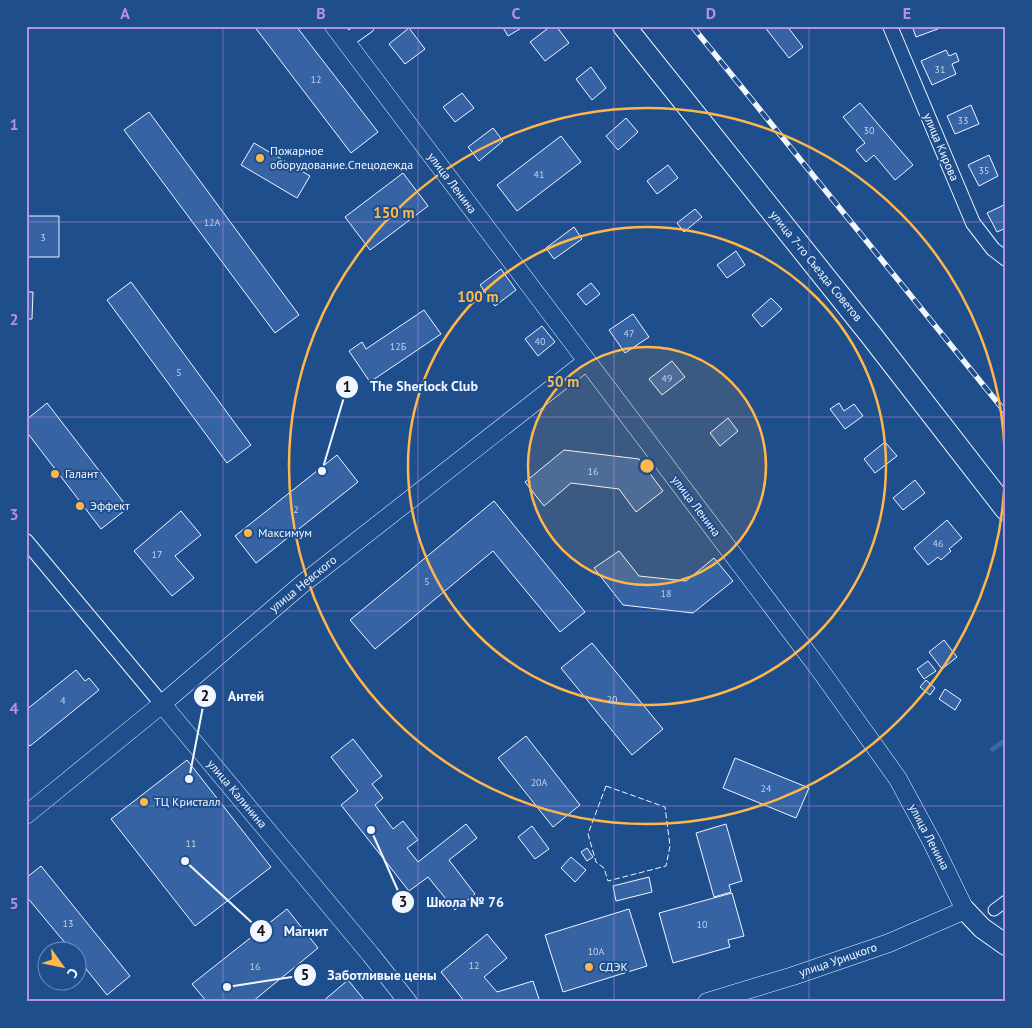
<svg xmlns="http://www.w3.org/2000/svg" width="1032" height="1028" viewBox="0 0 1032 1028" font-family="'PT Sans',sans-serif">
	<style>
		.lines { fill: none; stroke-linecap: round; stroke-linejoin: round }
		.stream { stroke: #3b69a3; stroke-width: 5 }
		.building { fill: #3563a3; stroke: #f2f6ff }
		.pedestrian-casing { stroke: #f2f6ff; stroke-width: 13 }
		.minor-casing { stroke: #f2f6ff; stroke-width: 16 }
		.tertiary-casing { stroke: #f2f6ff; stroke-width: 19 }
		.secondary-casing { stroke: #f2f6ff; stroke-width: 22 }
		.primary-casing { stroke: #f2f6ff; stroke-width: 24 }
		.pedestrian { stroke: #1f4e8c; stroke-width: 11 }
		.minor { stroke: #1f4e8c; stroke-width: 14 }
		.tertiary { stroke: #1f4e8c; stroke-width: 18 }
		.secondary { stroke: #1f4e8c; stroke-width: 20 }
		.primary { stroke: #1f4e8c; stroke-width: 22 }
		.rail-casing { stroke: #f2f6ff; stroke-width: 5.5 }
		.rail { stroke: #1f4e8c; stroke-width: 4; stroke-dasharray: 11; stroke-linecap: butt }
		.fence { stroke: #f2f6ff; stroke-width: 1; stroke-dasharray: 6 2.5; stroke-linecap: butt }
		.grid { fill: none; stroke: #b691df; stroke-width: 1; stroke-opacity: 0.55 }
		.ring { fill: none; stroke: #ffb74d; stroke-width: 2.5 }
		.poi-dot { fill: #ffb74d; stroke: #1f4e8c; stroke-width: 2 }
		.labels { text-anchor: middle; stroke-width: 4; stroke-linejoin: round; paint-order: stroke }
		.number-label { font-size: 10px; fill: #c3d1e8 }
		.street-label { font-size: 12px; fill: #f2f6ff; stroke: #1f4e8c }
		.poi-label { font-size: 12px; fill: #f2f6ff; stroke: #1f4e8c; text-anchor: start }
		.centre { fill: #ffb74d; stroke: #1f4e8c; stroke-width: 2.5 }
		.ring-label { font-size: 15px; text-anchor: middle; font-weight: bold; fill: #ffb74d; stroke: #1f4e8c; stroke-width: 4; stroke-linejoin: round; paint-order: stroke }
		.leader { fill: none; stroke: #f2f6ff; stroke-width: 2 }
		.callout-dot { fill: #f2f6ff; stroke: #1f4e8c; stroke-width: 2 }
		.mark-label { font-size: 15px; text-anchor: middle; font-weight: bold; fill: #111 }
		.callout-label { font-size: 14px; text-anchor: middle; font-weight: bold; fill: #f2f6ff; stroke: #1f4e8c; stroke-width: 4; stroke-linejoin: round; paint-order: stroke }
		.neatline { fill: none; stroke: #b691df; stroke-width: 2 }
		.grid-label { font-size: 16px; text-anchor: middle; font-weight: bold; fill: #b691df }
	</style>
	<rect width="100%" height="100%" fill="#1f4e8c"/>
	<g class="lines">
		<!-- stream -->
		<path class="stream" d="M993,749L1006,740"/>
	</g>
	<!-- building -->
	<path class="building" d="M254,26H296L378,132L351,153Z
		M502,26H522L523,27L508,36Z
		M551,26H556L569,43L545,61L530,42Z
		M764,26H787L803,47L789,58Z
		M912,26H942L943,27L916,37Z
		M409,28L425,49L405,64L389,44Z
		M946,50L949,56L956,53L959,61L952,64L956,74L932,85L921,61Z
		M591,67L606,88L592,100L576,79Z
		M462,93L474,108L455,122L443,107Z
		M860,103L913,165L895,180L874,155L866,162L856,150L865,143L843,117Z
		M971,105L979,124L955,134L947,116Z
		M149,112L299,315L275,333L124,130Z
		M626,118L638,132L618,150L606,136Z
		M493,128L503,141L479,161L468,147Z
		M561,136L581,162L517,211L497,185Z
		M254,143L310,176L297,198L241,165Z
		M989,155L998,176L979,186L968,165Z
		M668,165L678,178L657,194L647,181Z
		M403,173L428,206L370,250L345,217Z
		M1006,204V228L997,232L987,213Z
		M695,209L702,217L684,232L677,223Z
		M26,216H59V257H26Z
		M574,227L582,239L554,259L546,248Z
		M736,251L745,265L727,278L717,265Z
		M501,269L516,290L495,306L480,285Z
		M131,282L251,445L227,463L107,300Z
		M591,283L600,294L586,305L577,294Z
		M26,292H33L32,319H26Z
		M771,298L782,309L762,327L752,315Z
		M424,310L441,334L370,382L349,351L362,342L366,349Z
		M633,314L649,337L625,353L609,330Z
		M542,326L555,342L538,356L525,339Z
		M672,361L685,377L662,395L649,379Z
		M47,403L128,508L101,529L26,431V420Z
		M839,403L844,411L854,404L863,416L845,429L830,409Z
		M728,418L738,431L720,446L710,433Z
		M885,442L897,456L875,473L864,459Z
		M564,450L639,459L663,491L636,512L619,489L571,483L544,506L525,482Z
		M337,455L358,482L256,563L235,536Z
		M915,480L925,493L903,510L893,498Z
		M494,501L585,612L560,632L493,551L375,649L350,620Z
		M181,511L201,535L175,556L194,578L172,596L134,551Z
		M947,520L962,538L949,549L951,551L941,560L938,557L928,565L914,548Z
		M619,551L639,576L686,581L714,558L733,581L693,613L623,605L594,568Z
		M944,640L957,657L942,669L929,652Z
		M592,643L663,729L632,755L561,668Z
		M928,661L936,671L924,679L917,669Z
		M76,670L85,681L89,678L99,690L30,746L26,741V710Z
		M926,680L935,688L930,695L920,687Z
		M945,689L961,700L955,710L939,699Z
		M526,736L580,805L553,827L498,758Z
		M353,739L382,776L372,784L383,798L375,805L393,829L403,821L418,840L407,848L418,862L466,824L477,838L449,860L475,894L455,910L428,877L409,891L341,805L358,791L331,757Z
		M735,758L809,788L796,818L723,788Z
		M187,760L271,867L195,926L111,819Z
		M726,824L742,881L729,885L731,892L714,897L696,833Z
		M532,826L549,849L535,859L518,837Z
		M587,848L593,857L587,861L581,852Z
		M571,857L586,870L575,882L561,868Z
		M41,866L130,976L107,995L78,959V950H71L26,896V878Z
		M649,877L652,892L616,901L613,886Z
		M732,893L744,936L728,940L730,947L673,963L659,913Z
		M287,909L318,948L252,1002H207L192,984Z
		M629,909L647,966L563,992L545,935Z
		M487,934L507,958L484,977L497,992L533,981L540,1002H465L441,972Z
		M348,980L366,1002H322Z"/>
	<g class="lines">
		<defs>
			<path id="pedestrian" d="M994,910L1006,901"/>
			<path id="minor" d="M890,26L973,223L993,249L1006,259
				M346,41L367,26
				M26,541L162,704"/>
			<path id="tertiary" d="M334,26L820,670L898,779L932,842L965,910L889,943L793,976L707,1002
				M162,704L371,955L408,1002
				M26,815L162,704L301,585L587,361"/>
			<path id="secondary" d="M965,910L982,928L1006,945"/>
			<path id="primary" d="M624,26L871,335L1006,509"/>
		</defs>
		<!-- pedestrian casing -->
		<use href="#pedestrian" class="pedestrian-casing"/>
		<!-- minor casing -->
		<use href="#minor" class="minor-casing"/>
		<!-- tertiary casing -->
		<use href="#tertiary" class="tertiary-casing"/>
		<!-- secondary casing -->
		<use href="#secondary" class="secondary-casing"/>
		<!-- primary casing -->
		<use href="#primary" class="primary-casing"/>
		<!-- pedestrian -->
		<use href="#pedestrian" class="pedestrian"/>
		<!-- minor -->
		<use href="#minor" class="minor"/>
		<!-- tertiary -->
		<use href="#tertiary" class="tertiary"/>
		<!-- secondary -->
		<use href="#secondary" class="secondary"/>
		<!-- primary -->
		<use href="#primary" class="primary"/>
		<defs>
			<path id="rail" d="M692,26L1006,413"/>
		</defs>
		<!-- rail casing -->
		<use href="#rail" class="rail-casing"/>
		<!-- rail -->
		<use href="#rail" class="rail"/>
		<!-- fence -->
		<path class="fence" d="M606,786L665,807L670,846L666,866L608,881L604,868L596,862L588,834Z"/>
	</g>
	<!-- grid -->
	<path class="grid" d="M223,26V1002M418,26V1002M614,26V1002M809,26V1002M26,222H1006M26,417H1006M26,611H1006M26,806H1006"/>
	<!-- distance rings -->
	<circle cx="647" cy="466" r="119" fill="#ffb74d" fill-opacity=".12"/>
	<g class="ring">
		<circle cx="647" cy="466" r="119"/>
		<circle cx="647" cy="466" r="239"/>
		<circle cx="647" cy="466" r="358"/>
	</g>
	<!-- markers -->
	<g class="poi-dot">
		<circle cx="260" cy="158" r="5"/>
		<circle cx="55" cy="474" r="5"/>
		<circle cx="80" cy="506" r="5"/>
		<circle cx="248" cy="533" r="5"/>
		<circle cx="144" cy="802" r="5"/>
		<circle cx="589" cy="967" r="5"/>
	</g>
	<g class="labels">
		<!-- number labels -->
		<g class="number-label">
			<text x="940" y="73">31</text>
			<text x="316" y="83">12</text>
			<text x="963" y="124">33</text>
			<text x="869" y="134">30</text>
			<text x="984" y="174">35</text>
			<text x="539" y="178">41</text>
			<text x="212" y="226">12А</text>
			<text x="43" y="241">3</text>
			<text x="629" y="337">47</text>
			<text x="540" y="345">40</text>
			<text x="398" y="350">12Б</text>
			<text x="179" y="376">5</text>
			<text x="667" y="382">49</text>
			<text x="593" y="475">16</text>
			<text x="296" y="513">2</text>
			<text x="938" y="547">46</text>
			<text x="157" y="558">17</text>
			<text x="427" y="585">5</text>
			<text x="666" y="597">18</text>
			<text x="612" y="703">20</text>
			<text x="63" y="704">4</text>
			<text x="539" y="786">20А</text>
			<text x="766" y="792">24</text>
			<text x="191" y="847">11</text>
			<text x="68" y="927">13</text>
			<text x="702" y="928">10</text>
			<text x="596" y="955">10А</text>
			<text x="474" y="969">12</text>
			<text x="255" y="970">16</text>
		</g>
		<!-- street labels -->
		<g class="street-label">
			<text transform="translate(941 147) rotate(67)" y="4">улица Кирова</text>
			<text transform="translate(452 183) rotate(53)" y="4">улица Ленина</text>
			<text transform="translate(816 266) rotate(51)" y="4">улица 7-го Съезда Советов</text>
			<text transform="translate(696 506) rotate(53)" y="4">улица Ленина</text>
			<text transform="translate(303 584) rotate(-39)" y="4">улица Невского</text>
			<text transform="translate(237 794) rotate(50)" y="4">улица Калинина</text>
			<text transform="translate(929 837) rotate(62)" y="4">улица Ленина</text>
			<text transform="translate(838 960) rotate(-19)" y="4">улица Урицкого</text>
		</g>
		<!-- poi labels -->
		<g class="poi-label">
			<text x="270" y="155">Пожарное<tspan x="270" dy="14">оборудование.Спецодежда</tspan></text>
			<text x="65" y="478">Галант</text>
			<text x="90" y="510">Эффект</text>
			<text x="258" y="537">Максимум</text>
			<text x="154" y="806">ТЦ Кристалл</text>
			<text x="599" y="971">СДЭК</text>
		</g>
	</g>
	<circle cx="647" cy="466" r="8" class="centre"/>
	<g class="ring-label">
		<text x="394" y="218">150 m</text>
		<text x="478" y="302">100 m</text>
		<text x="563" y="387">50 m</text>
	</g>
	<!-- callouts -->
	<path class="leader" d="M322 471L347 387M189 779L205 696M371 830L403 902M185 861L261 931M227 987L305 975"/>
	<g class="callout-dot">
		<circle cx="322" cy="471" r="5"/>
		<circle cx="189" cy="779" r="5"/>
		<circle cx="371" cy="830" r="5"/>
		<circle cx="185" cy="861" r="5"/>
		<circle cx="227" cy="987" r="5"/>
		<circle cx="347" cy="387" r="12"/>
		<circle cx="205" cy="696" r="12"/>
		<circle cx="403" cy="902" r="12"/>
		<circle cx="261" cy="931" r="12"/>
		<circle cx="305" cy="975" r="12"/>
	</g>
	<g class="mark-label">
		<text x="347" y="392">1</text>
		<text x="205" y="701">2</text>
		<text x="403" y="907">3</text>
		<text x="261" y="936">4</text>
		<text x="305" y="980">5</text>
	</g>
	<g class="callout-label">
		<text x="424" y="391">The Sherlock Club</text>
		<text x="246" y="701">Антей</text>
		<text x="465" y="907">Школа № 76</text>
		<text x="306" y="936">Магнит</text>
		<text x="382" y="980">Заботливые цены</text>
	</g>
	<!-- border -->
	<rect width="1032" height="1028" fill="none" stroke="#1f4e8c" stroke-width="55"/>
	<!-- north arrow -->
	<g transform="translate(62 966) rotate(123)"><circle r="24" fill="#1f4e8c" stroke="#7391ba"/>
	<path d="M0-4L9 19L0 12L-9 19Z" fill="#ffb74d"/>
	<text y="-8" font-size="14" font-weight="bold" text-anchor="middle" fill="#f2f6ff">С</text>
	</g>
	<rect x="28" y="28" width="976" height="972" class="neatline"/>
	<g class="grid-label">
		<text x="125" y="19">A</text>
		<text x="321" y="19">B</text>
		<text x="516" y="19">C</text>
		<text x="711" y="19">D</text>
		<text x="907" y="19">E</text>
		<text x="14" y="130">1</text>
		<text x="14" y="325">2</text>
		<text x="14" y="520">3</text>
		<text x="14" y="714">4</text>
		<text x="14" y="909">5</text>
	</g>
</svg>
